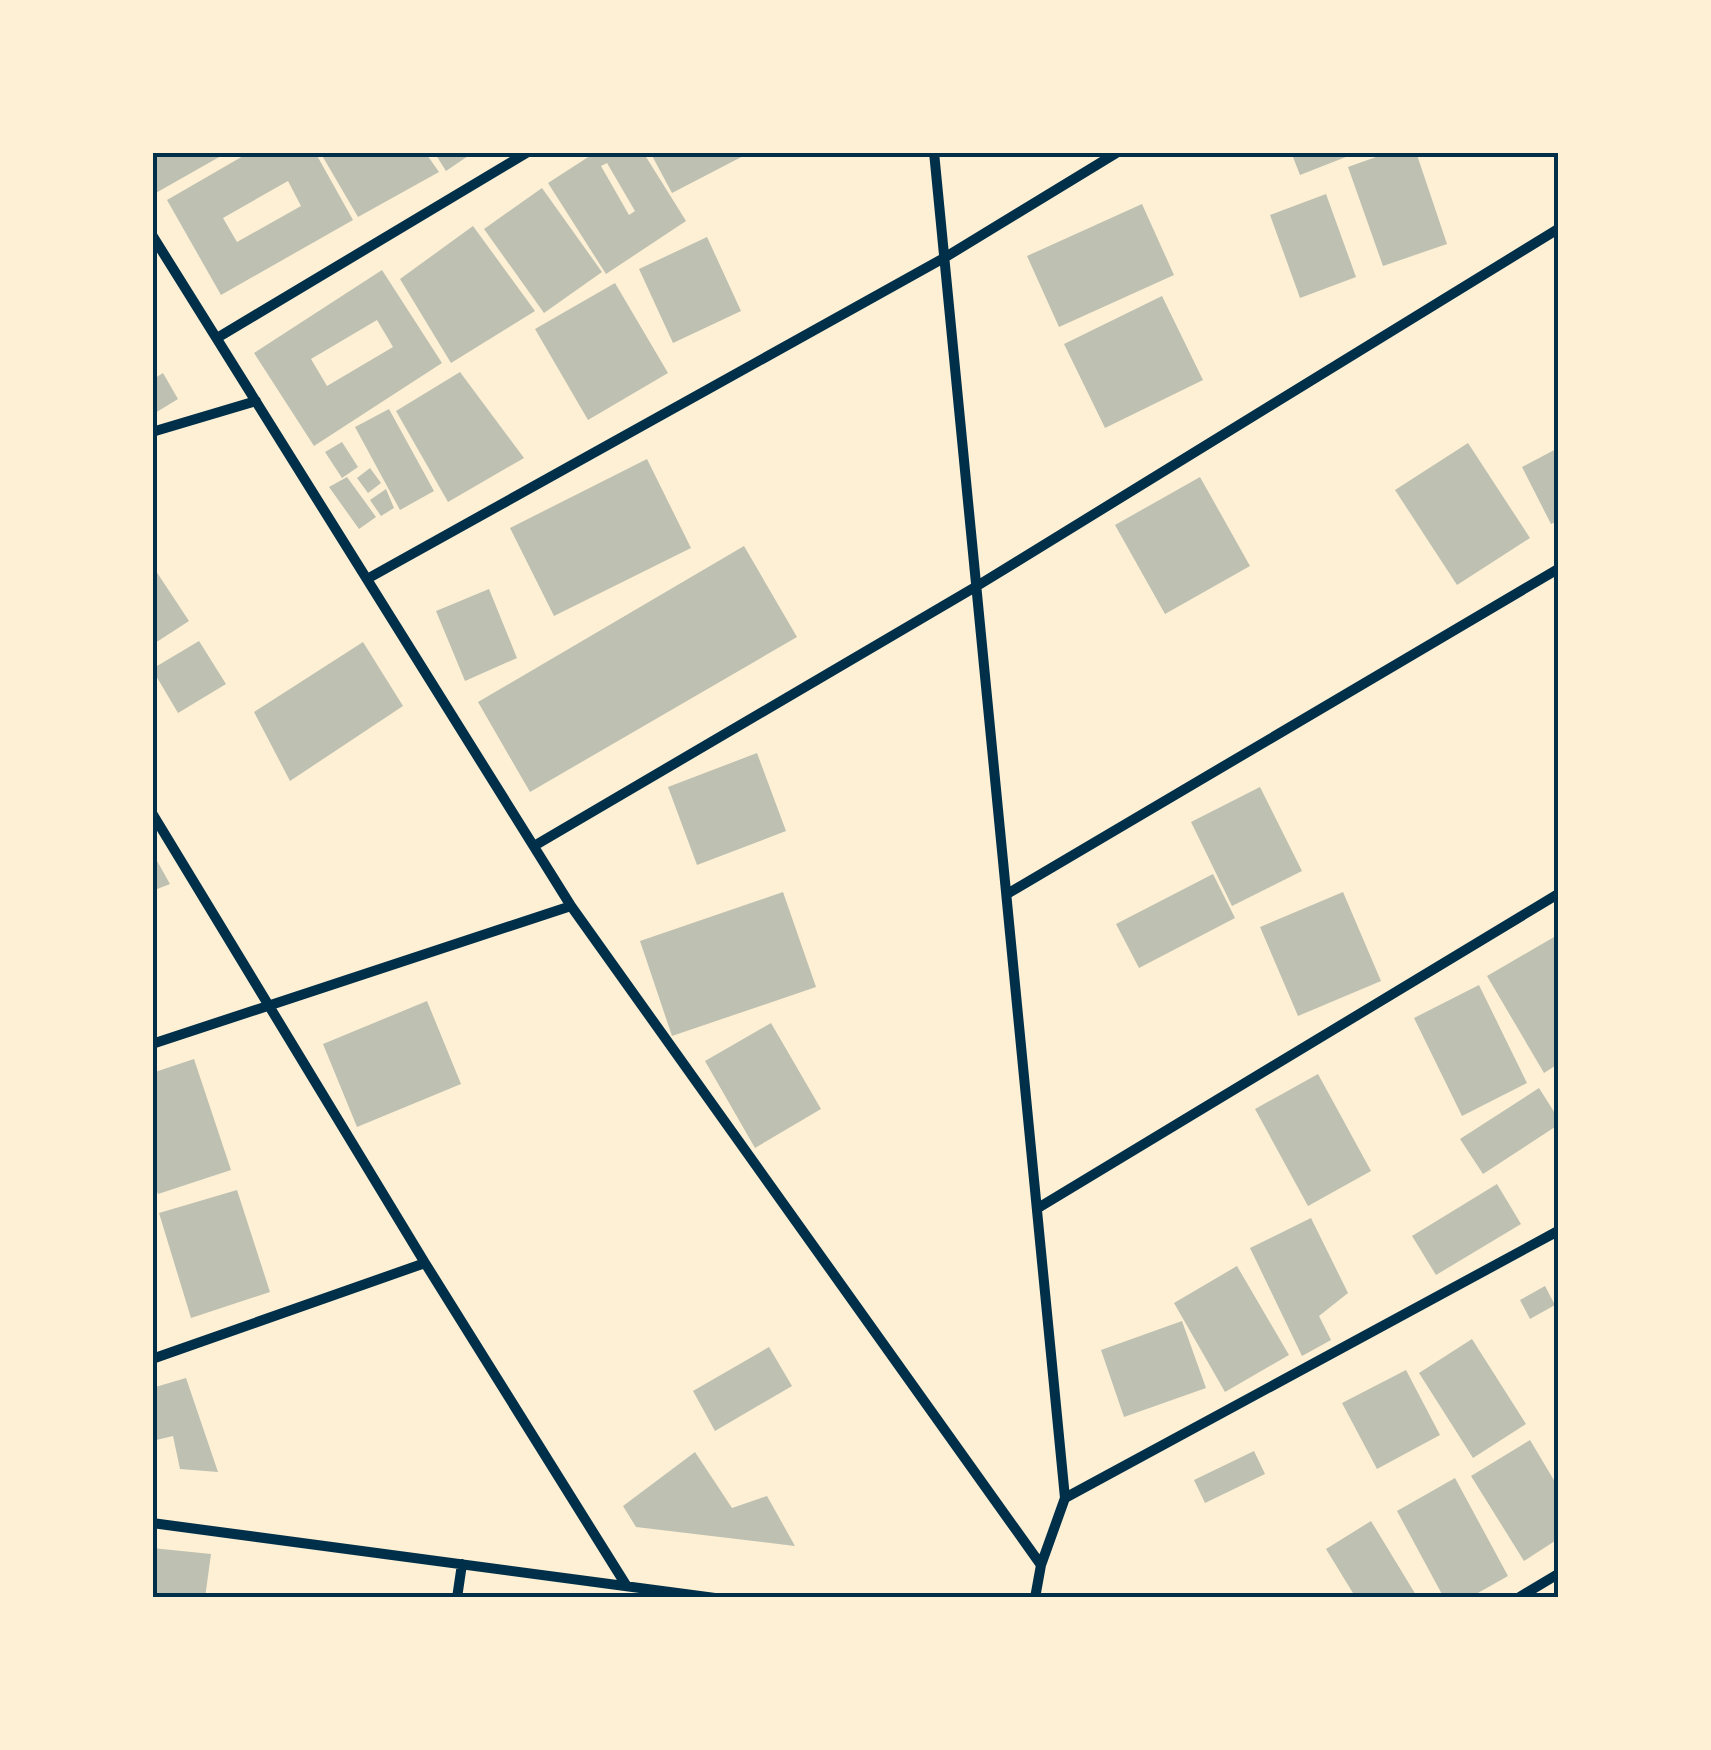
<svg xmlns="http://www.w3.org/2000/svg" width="1711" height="1750" viewBox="0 0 1711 1750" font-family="'DM Sans',sans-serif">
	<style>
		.building { fill: #bec0b2; fill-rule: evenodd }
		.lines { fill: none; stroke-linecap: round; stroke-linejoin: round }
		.minor { stroke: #003049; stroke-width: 10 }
		.neatline { fill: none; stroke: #003049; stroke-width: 4 }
	</style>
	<rect width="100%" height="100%" fill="#fdf0d5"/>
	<!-- building -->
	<path class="building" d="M152,152H228L154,194Z
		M250,152H315L353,220L221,295L167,200ZM288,181L301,206L237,242L223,218Z
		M320,152H425L439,172L358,217Z
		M434,152H474L446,171Z
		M596,152H643L686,221L606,274L548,183ZM607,163L635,211L629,215L601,166Z
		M650,152H751L672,193Z
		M1291,152H1356V153L1300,175Z
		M1390,152H1416L1447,244L1383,266L1348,167Z
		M542,188L602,272L544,313L484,229Z
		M1326,194L1356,277L1300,298L1270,215Z
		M1142,204L1174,275L1059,327L1027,256Z
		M473,226L535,311L451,363L400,279Z
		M707,237L741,311L673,343L639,269Z
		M382,270L442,363L314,446L254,353ZM377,320L393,347L327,386L311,359Z
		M615,283L668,373L588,420L535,329Z
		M1162,296L1203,380L1105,428L1064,344Z
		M460,372L524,458L448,502L396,411Z
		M163,373L178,399L155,413L152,409V380Z
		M389,409L434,491L400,510L355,427Z
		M342,442L358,467L342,478L325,452Z
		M1468,443L1530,538L1457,585L1395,490Z
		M1558,448V521L1551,524L1522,467Z
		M647,459L691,548L554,616L510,528Z
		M370,468L381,483L368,493L357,478Z
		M347,477L376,517L359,529L329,487Z
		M1200,477L1250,566L1165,614L1115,525Z
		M386,489L394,508L381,516L370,500Z
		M744,546L797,637L530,792L478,702Z
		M152,565L189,621L152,645Z
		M489,589L517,658L465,681L436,611Z
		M199,641L226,684L178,713L152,669Z
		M363,642L403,706L290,781L254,712Z
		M757,753L786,831L697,865L668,787Z
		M1260,787L1302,871L1232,906L1191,822Z
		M152,852L170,884L152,891Z
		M1213,874L1235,918L1139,968L1116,924Z
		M783,892L816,987L672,1036L640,941Z
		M1343,892L1381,981L1298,1016L1260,927Z
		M1554,937L1558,944V1064L1544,1073L1487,976Z
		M1479,985L1527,1083L1462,1116L1414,1018Z
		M427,1001L461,1084L357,1127L323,1044Z
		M771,1023L821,1109L755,1148L705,1061Z
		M194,1059L231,1170L158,1194L152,1179V1073Z
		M1318,1074L1371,1171L1308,1206L1255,1109Z
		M1539,1088L1558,1118V1125L1483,1174L1460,1139Z
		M1497,1184L1521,1224L1436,1275L1412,1236Z
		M237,1190L270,1292L191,1318L159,1213Z
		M1311,1218L1348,1293L1319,1316L1331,1340L1302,1356L1250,1248Z
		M1237,1266L1289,1355L1225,1392L1174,1303Z
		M1545,1286L1555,1305L1530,1319L1520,1300Z
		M1182,1321L1206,1388L1124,1417L1101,1350Z
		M1472,1339L1526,1424L1473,1458L1419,1373Z
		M769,1347L792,1386L715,1431L693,1391Z
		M1406,1370L1440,1435L1377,1469L1342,1403Z
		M186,1378L218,1472L180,1469L173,1436L152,1441V1388Z
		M1530,1440L1558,1487V1539L1524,1561L1471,1476Z
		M1254,1451L1265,1474L1205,1503L1194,1480Z
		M695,1452L732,1508L767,1496L795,1546L636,1527L623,1506Z
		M1455,1478L1508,1576L1469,1598H1444L1397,1511Z
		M1371,1521L1416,1595L1411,1598H1356L1326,1549Z
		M152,1548L211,1554L205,1598H152Z"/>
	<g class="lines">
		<!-- minor -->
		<path class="minor" d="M934,152L1065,1498
			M152,235L571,906L1041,1565L1035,1598
			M217,338L528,152
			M152,432L256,401
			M367,579L944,258L1118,152
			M152,813L425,1263L626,1585
			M534,846L977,586L1558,229
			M1007,894L1558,569
			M152,1044L571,906
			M1038,1208L1558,894
			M152,1359L425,1263
			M152,1523L715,1598
			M1041,1565L1065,1498L1558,1231
			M457,1598L462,1564
			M1518,1598L1558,1574"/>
	</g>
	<!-- border -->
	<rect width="1711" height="1750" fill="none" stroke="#fdf0d5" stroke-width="310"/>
	<rect x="155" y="155" width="1401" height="1440" class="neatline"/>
</svg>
